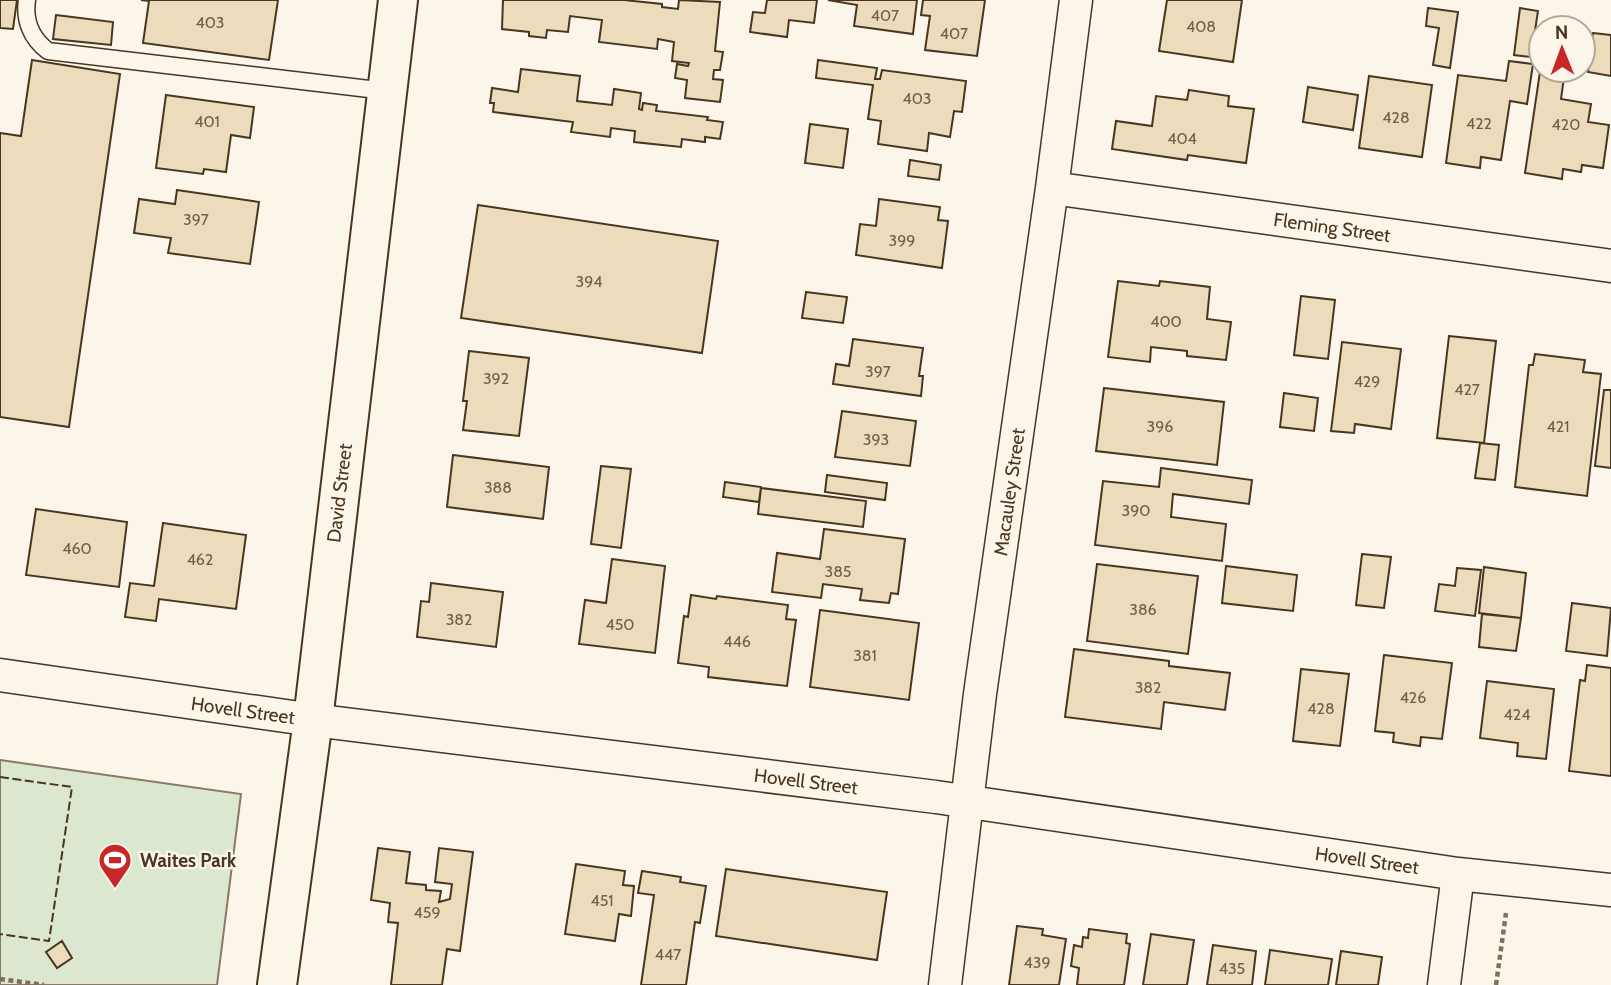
<svg xmlns="http://www.w3.org/2000/svg" width="1611" height="985" viewBox="0 0 1611 985" font-family="Cabin,sans-serif">
	<style>
		.green { fill: #dce7d0; stroke: #887966; stroke-width: 2 }
		.building { fill: #ecdcbc; stroke: #4a3520; stroke-width: 2 }
		.lines { fill: none; stroke-linecap: round; stroke-linejoin: round }
		.service-casing { stroke: #4a3520; stroke-width: 19 }
		.minor-casing { stroke: #4a3520; stroke-width: 35 }
		.tertiary-casing { stroke: #4a3520; stroke-width: 42 }
		.path { stroke: #7f6f5c; stroke-width: 4.5; stroke-dasharray: 5 3.5; stroke-linecap: butt }
		.service { stroke: #fbf6e9; stroke-width: 16 }
		.minor { stroke: #fbf6e9; stroke-width: 32 }
		.tertiary { stroke: #fbf6e9; stroke-width: 38 }
		.fence { stroke: #4a3520; stroke-width: 2; stroke-dasharray: 9 3.5; stroke-linecap: butt }
		.labels { text-anchor: middle; stroke-width: 5; stroke-linejoin: round; paint-order: stroke }
		.number-label { font-size: 16px; fill: #725f47 }
		.street-label { font-size: 19px; fill: #4a3520; stroke: #fbf6e9 }
		.poi-label { font-size: 19px; font-weight: bold; fill: #4a3520; stroke: #fbf6e9; text-anchor: start }
	</style>
	<rect width="100%" height="100%" fill="#fbf6e9"/>
	<!-- green -->
	<path class="green" d="M0,760L241,794L217,985H0Z"/>
	<!-- building -->
	<path class="building" d="M0,0H17L13,29L0,28Z
		M141,0H278L269,60L143,43L149,1Z
		M503,0H624L662,4V7L678,9L679,0L720,2L715,51L723,52L720,70H714L713,79L723,80L720,102L685,98L687,80L675,78L677,64L688,66L689,63L672,61L674,42L658,39L657,49L599,42L602,20L570,16L568,32L547,30L546,38L529,36V32L502,29Z
		M767,0H817L814,23L789,20L787,37L750,32L753,12L765,13Z
		M828,0H917L913,34L854,26L857,5Z
		M923,0H985L977,56L925,50L930,16L921,15Z
		M1167,0H1242L1233,62L1159,51Z
		M1428,8L1458,12L1450,68L1433,65L1439,28L1426,26Z
		M1520,8L1538,11L1531,57L1514,55Z
		M56,15L113,22L111,45L53,39Z
		M1593,33L1611,35V76L1588,72Z
		M32,60L120,74L69,427L0,417V133L21,136Z
		M818,60L877,68L875,79H880L882,70L966,81L962,112L954,111L950,137L929,133L927,151L878,144L881,121L868,119L873,85L816,78Z
		M1509,61L1533,64L1527,104L1510,101L1501,160L1481,157L1480,168L1446,163L1458,75L1506,81Z
		M1541,65V70H1565L1561,99L1591,104L1588,122L1609,125L1603,168L1582,165L1581,172L1563,169L1562,179L1525,173Z
		M521,69L580,76L577,101L612,105L614,89L641,93L639,109L642,110L643,103L657,105L656,111L708,117L707,120L723,122L720,139L705,137V142L682,139L681,147L634,142L635,131L611,128L610,137L571,132L573,122L493,112L494,103H490L492,88L518,92Z
		M1369,76L1432,85L1422,157L1359,148Z
		M1308,87L1358,95L1353,130L1303,122Z
		M1189,90L1229,96L1228,106L1254,109L1246,163L1188,155L1187,160L1112,149L1116,121L1152,126L1156,96L1187,100Z
		M166,95L254,107L250,138L231,135L226,172L204,169L203,174L156,168Z
		M810,124L848,129L843,168L805,163Z
		M910,160L941,165L939,180L908,176Z
		M177,190L259,202L250,264L168,253L171,238L134,233L139,199L175,204Z
		M879,199L940,207L938,220L948,221L942,268L856,255L860,224L876,226Z
		M478,205L718,241L702,353L461,318Z
		M1118,281L1159,286L1160,281L1210,287L1207,319L1231,322L1226,360L1187,356V351L1151,347L1150,362L1108,357Z
		M806,292L847,297L843,323L802,318Z
		M1301,296L1335,300L1328,359L1294,355Z
		M1449,336L1496,341L1484,443L1437,438Z
		M853,339L923,348L919,376H923L921,396L833,384L836,364L849,366Z
		M1342,342L1401,349L1391,429L1355,424L1354,433L1331,431Z
		M469,351L529,358L519,436L463,430L467,401H463Z
		M1535,354L1585,360L1583,372L1601,374L1587,496L1515,487L1529,365H1533Z
		M1104,388L1224,402L1217,465L1096,451Z
		M1604,390H1611V468L1595,466Z
		M1284,393L1318,398L1314,431L1280,427Z
		M842,411L916,421L910,466L835,457Z
		M1480,443L1499,445L1495,480L1475,478Z
		M453,455L549,467L543,519L447,507Z
		M601,466L631,469L621,548L591,544Z
		M1161,468L1252,480L1249,504L1173,494L1171,517L1226,524L1222,561L1095,545L1103,481L1159,487Z
		M827,475L887,483L885,500L825,492Z
		M725,482L761,487L759,502L723,497Z
		M761,488L866,501L863,527L758,514Z
		M36,509L127,522L119,587L26,575Z
		M163,523L246,535L236,609L159,599L156,621L125,617L130,583L154,586Z
		M824,529L905,539L898,594L891,593L889,603L860,600L862,589L823,584L821,598L772,592L777,553L820,559Z
		M1362,554L1391,557L1384,608L1356,605Z
		M612,559L665,566L655,653L579,644L585,600L606,603Z
		M1097,564L1198,576L1188,654L1087,641Z
		M1226,566L1297,575L1293,611L1222,603Z
		M1484,567L1526,573L1521,618L1479,613Z
		M1457,568L1481,570L1475,616L1435,611L1439,584L1455,586Z
		M431,583L503,592L496,647L417,637L421,601L429,602Z
		M691,595L716,599L717,596L788,605L786,619L796,620L787,686L708,677L709,667L678,663L684,616L688,617Z
		M1572,603L1611,608L1607,656L1566,651Z
		M820,610L919,623L909,700L810,687Z
		M1482,614L1521,618L1516,651L1479,647Z
		M1074,649L1169,661V666L1230,673L1225,710L1164,702L1161,729L1065,717Z
		M1384,655L1452,663L1442,739L1421,737L1420,746L1393,742L1394,733L1375,731Z
		M1587,665L1611,668V776L1569,771L1580,680L1585,681Z
		M1301,669L1349,674L1340,746L1293,741Z
		M1487,681L1554,689L1546,759L1517,756L1518,743L1480,738Z
		M378,848L410,852L406,883L426,885V890L441,891L439,902L450,899L452,884L435,882L439,848L473,852L460,951L447,949L442,985H391L398,923L388,922L390,903L371,900Z
		M576,864L625,871L623,885L634,886L631,916L619,914L615,941L565,934Z
		M726,869L887,892L877,960L716,936Z
		M642,871L681,877L680,882L706,886L700,923L695,922L686,985H641L654,895L638,893Z
		M1017,926L1043,929L1042,935L1066,939L1059,985H1009Z
		M1089,929L1127,934L1126,943L1130,944L1124,985H1077L1079,968L1071,966L1074,945L1082,947L1083,937L1088,938Z
		M1151,934L1194,940L1187,985H1143Z
		M62,941L72,958L57,968L46,952Z
		M1213,945L1256,951L1252,985H1207Z
		M1270,950L1332,959L1328,985H1265Z
		M1341,951L1382,957L1378,985H1336Z"/>
	<g class="lines">
		<defs>
			<path id="service" d="M27,0C24,20 31,38 48,51L386,91"/>
			<path id="minor" d="M1052,188L1611,266
				M0,675L313,720L936,797L1458,874L1611,890
				M945,985L980,694L1052,188L1076,0
				M1444,985L1458,874"/>
			<path id="tertiary" d="M277,985L313,720L398,0"/>
		</defs>
		<!-- service casing -->
		<use href="#service" class="service-casing"/>
		<!-- minor casing -->
		<use href="#minor" class="minor-casing"/>
		<!-- tertiary casing -->
		<use href="#tertiary" class="tertiary-casing"/>
		<!-- path -->
		<path class="path" d="M0,979L44,985
			M1496,985L1506,913"/>
		<!-- service -->
		<use href="#service" class="service"/>
		<!-- minor -->
		<use href="#minor" class="minor"/>
		<!-- tertiary -->
		<use href="#tertiary" class="tertiary"/>
		<!-- fence -->
		<path class="fence" d="M0,777L72,787L49,941L0,934"/>
	</g>
	<!-- icons -->
	<defs>
		<symbol id="stadium-pin" viewBox="-11 -11 22 30"><path d="M0 17L-7.5 6A9.5 9.5 0 1 1 7.5 6Z" fill="#c62828" stroke="#fbf6e9"/><path d="M0-5a6.5 5 0 1 0 0 10a6.5 5 0 1 0 0-10ZM-3.5-1.8h7v3.6h-7Z" fill="#fff"/></symbol>
	</defs>
	<g fill-rule="evenodd">
		<use href="#stadium-pin" x="96" y="841" width="38" height="52"/>
	</g>
	<g class="labels">
		<!-- number labels -->
		<g class="number-label">
			<text x="885" y="21">407</text>
			<text x="210" y="28">403</text>
			<text x="1201" y="32">408</text>
			<text x="954" y="39">407</text>
			<text x="917" y="104">403</text>
			<text x="1396" y="123">428</text>
			<text x="207" y="127">401</text>
			<text x="1479" y="129">422</text>
			<text x="1566" y="130">420</text>
			<text x="1182" y="144">404</text>
			<text x="196" y="225">397</text>
			<text x="902" y="246">399</text>
			<text x="589" y="287">394</text>
			<text x="1166" y="327">400</text>
			<text x="878" y="377">397</text>
			<text x="496" y="384">392</text>
			<text x="1367" y="387">429</text>
			<text x="1467" y="395">427</text>
			<text x="1160" y="432">396</text>
			<text x="1558" y="432">421</text>
			<text x="876" y="445">393</text>
			<text x="498" y="493">388</text>
			<text x="1136" y="516">390</text>
			<text x="77" y="554">460</text>
			<text x="200" y="565">462</text>
			<text x="838" y="577">385</text>
			<text x="1143" y="615">386</text>
			<text x="459" y="625">382</text>
			<text x="620" y="630">450</text>
			<text x="737" y="647">446</text>
			<text x="865" y="661">381</text>
			<text x="1148" y="693">382</text>
			<text x="1413" y="703">426</text>
			<text x="1321" y="714">428</text>
			<text x="1517" y="720">424</text>
			<text x="602" y="906">451</text>
			<text x="427" y="918">459</text>
			<text x="668" y="960">447</text>
			<text x="1037" y="968">439</text>
			<text x="1232" y="974">435</text>
		</g>
		<!-- street labels -->
		<g class="street-label">
			<text transform="translate(1332 227) rotate(8)" y="7">Fleming Street</text>
			<text transform="translate(1009 492) rotate(-82)" y="7">Macauley Street</text>
			<text transform="translate(339 493) rotate(-83)" y="7">David Street</text>
			<text transform="translate(243 710) rotate(8)" y="7">Hovell Street</text>
			<text transform="translate(806 781) rotate(7)" y="7">Hovell Street</text>
			<text transform="translate(1367 860) rotate(8)" y="7">Hovell Street</text>
		</g>
		<!-- poi labels -->
		<g class="poi-label">
			<text x="140" y="867">Waites Park</text>
		</g>
	</g>
	<!-- north arrow -->
	<g transform="translate(1562 49) rotate(359)"><circle r="33" fill="#fbf6e9" stroke="#b4a999" stroke-width="2"/>
	<path d="M0-5L12 26L0 18L-12 26Z" fill="#c62828"/>
	<text y="-10" font-size="19" font-weight="bold" text-anchor="middle" fill="#4a3520">N</text>
	</g>
</svg>
